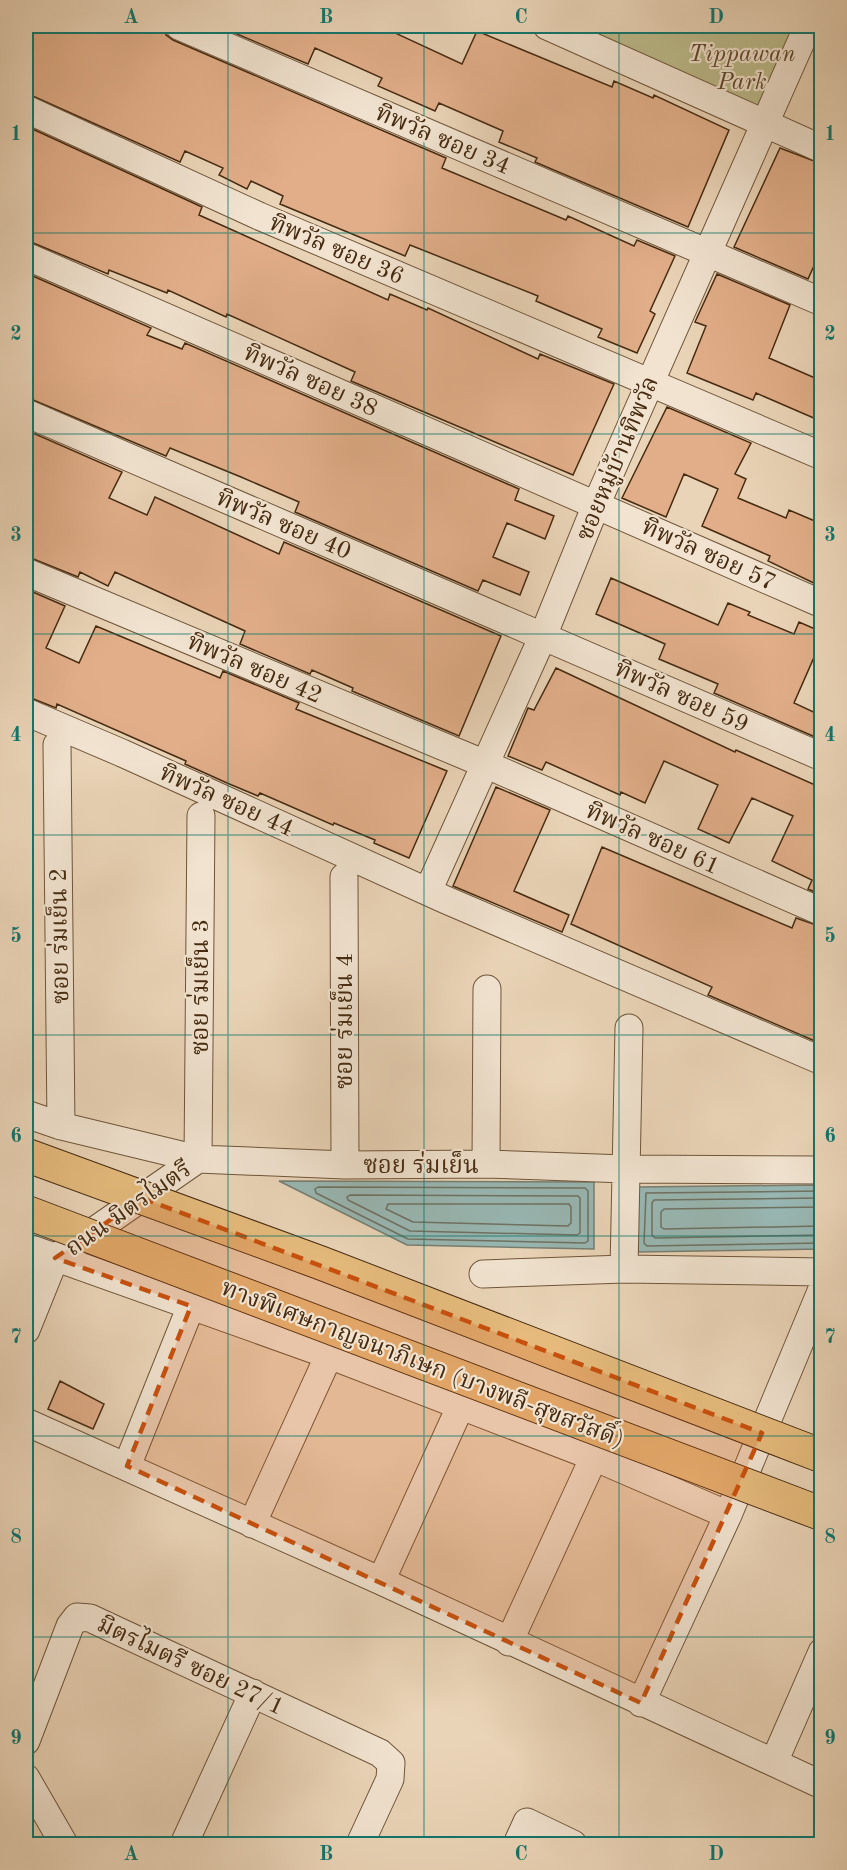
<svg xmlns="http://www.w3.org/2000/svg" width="847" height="1870" viewBox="0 0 847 1870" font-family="'Old Standard TT','Noto Serif Thai',serif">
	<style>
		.green { fill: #bcbb8b; stroke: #81734e; stroke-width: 1.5 }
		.water { fill: #98b7b3; stroke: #777f72; stroke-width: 1.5 }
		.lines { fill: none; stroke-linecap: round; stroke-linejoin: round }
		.shore { stroke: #6f7162; stroke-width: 1.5 }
		.building { fill: #e1ae89; stroke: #462b11; stroke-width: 1.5 }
		.street-casing { stroke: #6f553a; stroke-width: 29 }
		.street { stroke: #f1e3d0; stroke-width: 27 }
		.highway-bridge-casing { stroke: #462b11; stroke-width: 35; stroke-linecap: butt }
		.highway-bridge { stroke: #e5ba7c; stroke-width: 33 }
		.marked { fill: #c8500d; fill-opacity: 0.2; stroke: #c8500d; stroke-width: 4.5; stroke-dasharray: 12 8; stroke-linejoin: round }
		.grid { fill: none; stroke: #0f766e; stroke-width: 1.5; stroke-opacity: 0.55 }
		.labels { text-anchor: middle; stroke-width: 4.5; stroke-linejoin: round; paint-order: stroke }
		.park-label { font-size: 24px; font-style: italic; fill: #5e4829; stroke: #f1e3d0 }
		.street-label { font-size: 24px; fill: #462b11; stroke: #f1e3d0 }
		.neatline { fill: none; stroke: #0f766e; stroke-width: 2 }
		.grid-label { font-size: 20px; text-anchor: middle; font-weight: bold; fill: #0f766e }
	</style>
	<rect width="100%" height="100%" fill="#ead4b7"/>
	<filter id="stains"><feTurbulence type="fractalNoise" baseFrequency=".00333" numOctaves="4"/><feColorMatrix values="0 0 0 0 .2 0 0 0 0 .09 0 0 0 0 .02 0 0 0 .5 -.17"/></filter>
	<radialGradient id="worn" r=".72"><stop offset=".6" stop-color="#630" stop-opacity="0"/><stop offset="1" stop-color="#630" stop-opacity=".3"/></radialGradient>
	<!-- green -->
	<path class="green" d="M547,26H808L764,123Z"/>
	<!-- water -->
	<path class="water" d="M279,1181L594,1182V1249L407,1245Z
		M821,1185V1249L638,1252V1187Z"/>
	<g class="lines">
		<!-- shore -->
		<path class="shore" d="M318,1187L585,1188L588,1191V1241L585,1243L408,1239L316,1193L315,1189Z
			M822,1191L646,1193L644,1243L647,1246L822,1243
			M350,1195L578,1196L580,1198V1233L577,1235L410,1231L348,1200L347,1197Z
			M822,1198L654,1200L652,1203V1235L655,1238L822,1235
			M388,1204H569L571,1207V1223L568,1226L413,1222L386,1209Z
			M822,1207L664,1209L661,1212V1227L664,1229L822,1226"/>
	</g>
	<!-- building -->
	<path class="building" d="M26,26H164L166,35L173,40L446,158L442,168L566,220L568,216L634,246L637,240L675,256L650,311L655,314L637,353L598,337L602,329L536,301L538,296L410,245L405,256L280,204L283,196L251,181L247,189L219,175L223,168L185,151L180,162L26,93Z
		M218,26H398L395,33L462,64L477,31L612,87L614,81L653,98L654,95L729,130L688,227L535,162L537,158L499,142L503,131L439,103L435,111L378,86L382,78L315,48L308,64Z
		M26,126L202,207L199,215L388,300L390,294L427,310L428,308L538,359L540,354L614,384L573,475L351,381L355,372L227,314L226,317L168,290L167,293L109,270L108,274L26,240V195L32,180L26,177Z
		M780,148L822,164V248L808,279L734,247Z
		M26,273L151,328L147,335L182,349L185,343L519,489L515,500L554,516L545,539L507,523L493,557L529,572L520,595L483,580L478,591L295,512L299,502L241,477L170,448L166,456L26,397Z
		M717,274L790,305L769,358L822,381V407L816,419L756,393L753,400L687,373L706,326L695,322Z
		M667,407L751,443L735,474L746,479L738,498L786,518L789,510L822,524V587L768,561L770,556L702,526L718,489L684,474L666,517L622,498Z
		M26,430L122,472L109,498L147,515L155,497L279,554L284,542L501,636L459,736L352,691L353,688L312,670L310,674L240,644L245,631L115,572L108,586L80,572L78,577L26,556Z
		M611,578L718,625L728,603L750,612L748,615L794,634L799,622L822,632V639L794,703L822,716V740L714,693L718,684L659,659L665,644L596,614Z
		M26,589L65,606L46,648L79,663L96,626L220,678L223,671L299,703L296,709L447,771L409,858L374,843L375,840L334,823L333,825L260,793L258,796L227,783L185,764L186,761L57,704L56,708L26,696Z
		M556,668L735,752L736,750L822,788V895L808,889L812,880L772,861L793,816L752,798L729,843L698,829L718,785L664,761L645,803L621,792L620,795L546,762L542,770L508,756L528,708L534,710Z
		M496,787L550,810L514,891L569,915L562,932L453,886Z
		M602,847L792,928L796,918L822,927V1044L708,995L712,987L571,924Z
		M60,1381L104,1404L93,1429L48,1409Z"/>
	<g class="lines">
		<defs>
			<path id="street" d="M179,26L822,302
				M547,26L822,149
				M26,109L259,216L822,456
				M26,256L822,604
				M26,413L822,757
				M26,572L485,764L822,912
				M26,712L122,753L446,900L822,1061
				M57,745L61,1126
				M344,877L345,1165
				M428,891L543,636L596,505L808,26
				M26,1114L61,1126L198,1159L345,1165L486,1164L625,1169L822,1170
				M198,1159L201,816
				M486,1164L487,989
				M26,1247L329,1355L594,1457L509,1642
				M624,1269L629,1028
				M26,1273L55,1258L198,1159
				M483,1274L624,1269L822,1272
				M26,1330L55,1258
				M26,1422L381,1581L822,1785
				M594,1457L728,1515
				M127,1466L191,1306
				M252,1524L329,1355
				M381,1581L461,1405
				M641,1703L728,1515L822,1289
				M26,1741L70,1626L77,1617L90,1618L380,1753L391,1763L390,1779L360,1844
				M774,1762L822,1652
				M26,1778L64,1844
				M184,1844L253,1693
				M517,1844L527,1822L573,1844"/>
		</defs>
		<!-- street casing -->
		<use href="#street" class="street-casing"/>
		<!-- street -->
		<use href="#street" class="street"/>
		<defs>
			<path id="highway-bridge" d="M26,1155L321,1263L822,1456
				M26,1212L822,1514"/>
		</defs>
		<!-- highway-bridge casing -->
		<use href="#highway-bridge" class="highway-bridge-casing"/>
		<!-- highway-bridge -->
		<use href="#highway-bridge" class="highway-bridge"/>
	</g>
	<!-- marked area -->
	<path class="marked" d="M142,1198L762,1433L641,1703L127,1466L191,1306L55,1258Z"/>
	<!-- grid -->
	<path class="grid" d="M228,26V1844M424,26V1844M619,26V1844M26,233H822M26,434H822M26,634H822M26,835H822M26,1035H822M26,1236H822M26,1436H822M26,1637H822"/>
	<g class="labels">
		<!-- park labels -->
		<g class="park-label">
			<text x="742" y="61">Tippawan<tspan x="742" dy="28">Park</tspan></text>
		</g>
		<!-- street labels -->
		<g class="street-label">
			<text transform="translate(443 139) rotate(23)" y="8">ทิพวัล ซอย 34</text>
			<text transform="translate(337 249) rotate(23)" y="8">ทิพวัล ซอย 36</text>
			<text transform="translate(311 380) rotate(24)" y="8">ทิพวัล ซอย 38</text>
			<text transform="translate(617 458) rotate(-67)" y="8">ซอยหมู่บ้านทิพวัล</text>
			<text transform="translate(284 524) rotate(23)" y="8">ทิพวัล ซอย 40</text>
			<text transform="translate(709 554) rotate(24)" y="8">ทิพวัล ซอย 57</text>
			<text transform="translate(255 668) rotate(23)" y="8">ทิพวัล ซอย 42</text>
			<text transform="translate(682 696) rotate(24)" y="8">ทิพวัล ซอย 59</text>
			<text transform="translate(227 800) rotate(24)" y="8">ทิพวัล ซอย 44</text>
			<text transform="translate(653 838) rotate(24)" y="8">ทิพวัล ซอย 61</text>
			<text transform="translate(59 936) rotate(-91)" y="8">ซอย ร่มเย็น 2</text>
			<text transform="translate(200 987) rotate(-90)" y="8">ซอย ร่มเย็น 3</text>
			<text transform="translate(344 1021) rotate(-90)" y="8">ซอย ร่มเย็น 4</text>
			<text x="421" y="1173">ซอย ร่มเย็น</text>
			<text transform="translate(128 1208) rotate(-35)" y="8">ถนน มิตรไมตรี</text>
			<text transform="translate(423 1363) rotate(21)" y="8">ทางพิเศษกาญจนาภิเษก (บางพลี-สุขสวัสดิ์)</text>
			<text transform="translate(191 1665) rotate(25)" y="8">มิตรไมตรี ซอย 27/1</text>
		</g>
	</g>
	<!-- margin -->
	<rect width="847" height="1870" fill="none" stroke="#ead4b7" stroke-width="66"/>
	<rect x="33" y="33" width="781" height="1804" class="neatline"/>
	<g class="grid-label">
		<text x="131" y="23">A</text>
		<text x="326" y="23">B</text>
		<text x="521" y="23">C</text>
		<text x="716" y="23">D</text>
		<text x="16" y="140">1</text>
		<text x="830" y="140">1</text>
		<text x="16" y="340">2</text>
		<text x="830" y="340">2</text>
		<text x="16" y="541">3</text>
		<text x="830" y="541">3</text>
		<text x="16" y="741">4</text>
		<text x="830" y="741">4</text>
		<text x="16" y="942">5</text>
		<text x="830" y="942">5</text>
		<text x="16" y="1142">6</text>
		<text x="830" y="1142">6</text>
		<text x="16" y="1343">7</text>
		<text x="830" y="1343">7</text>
		<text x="16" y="1543">8</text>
		<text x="830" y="1543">8</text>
		<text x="16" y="1744">9</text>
		<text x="830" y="1744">9</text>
		<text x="131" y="1860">A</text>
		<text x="326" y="1860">B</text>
		<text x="521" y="1860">C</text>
		<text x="716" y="1860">D</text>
	</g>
	<rect width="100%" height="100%" filter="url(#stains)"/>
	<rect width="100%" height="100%" fill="url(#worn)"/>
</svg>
